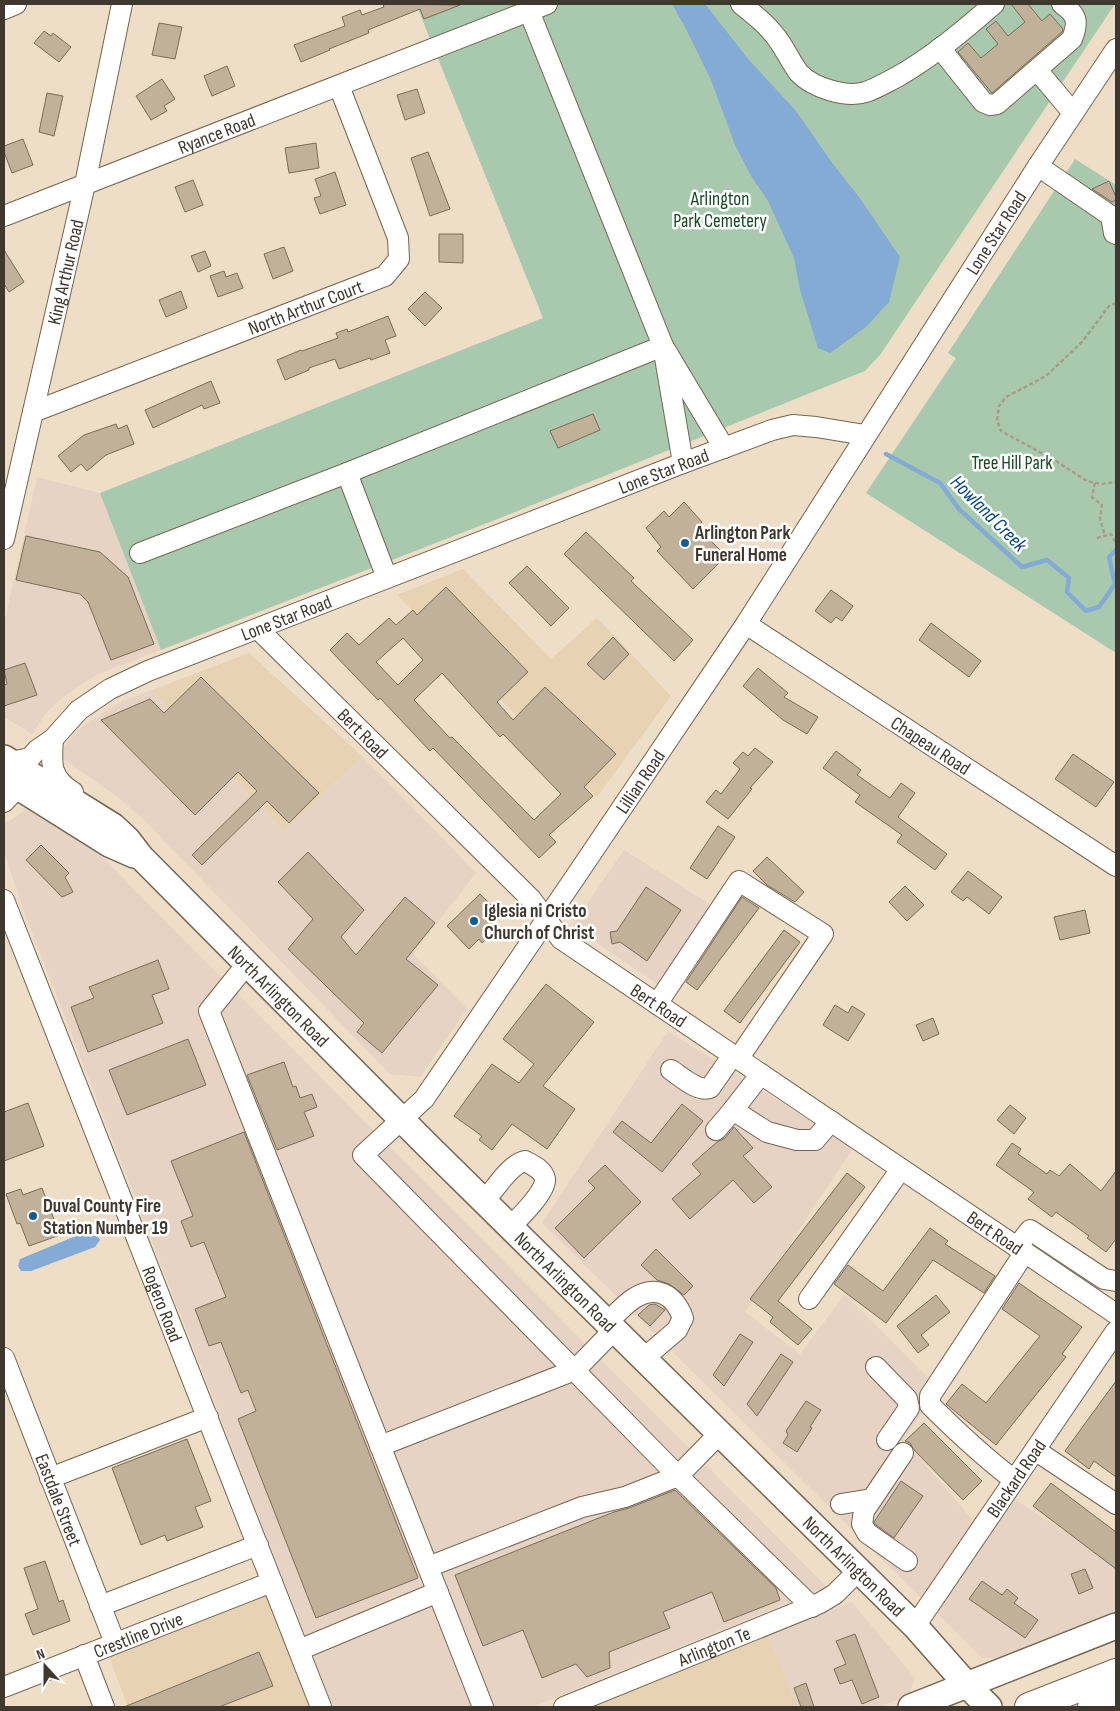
<svg xmlns="http://www.w3.org/2000/svg" width="1120" height="1711" viewBox="0 0 1120 1711" font-family="'Sofia Sans Condensed',sans-serif">
	<style>
		.commercial { fill: #e7d3c4 }
		.built { fill: #e7d2b4 }
		.green { fill: #a8c9ad }
		.water { fill: #83abd5 }
		.lines { fill: none; stroke-linecap: round; stroke-linejoin: round }
		.stream { stroke: #83abd5; stroke-width: 4.5 }
		.building { fill: #c1b19a; stroke: #7a6c57; fill-rule: evenodd }
		.minor-casing { stroke: #736550; stroke-width: 22 }
		.major-casing { stroke: #736550; stroke-width: 28 }
		.highway-casing { stroke: #736550; stroke-width: 30 }
		.path { stroke: #a89b8a; stroke-width: 2.5; stroke-dasharray: 4 2.5; stroke-linecap: butt }
		.minor { stroke: #fff; stroke-width: 20 }
		.major { stroke: #fff; stroke-width: 25 }
		.highway { stroke: #fff; stroke-width: 28 }
		.poi-dot { fill: #105d90; stroke: #fff; stroke-width: 2 }
		.labels { text-anchor: middle; stroke-width: 5; stroke-linejoin: round; paint-order: stroke }
		.street-label { font-size: 19px; fill: #3f382f; stroke: #fff }
		.park-label { font-size: 19px; fill: #154924; stroke: #fff }
		.poi-label { font-size: 19px; font-weight: bold; fill: #3f382f; stroke: #fff; text-anchor: start }
		.water-label { font-size: 20px; font-style: italic; fill: #08477b; stroke: #fff }
	</style>
	<rect width="100%" height="100%" fill="#eedec7"/>
	<!-- commercial -->
	<path class="commercial" d="M37,477L100,493L161,650L98,674L81,685L63,697L47,712L32,734L4,717V624Z
		M152,690L284,831L362,756L476,873L413,954L467,1009L420,1077L390,1074L143,819L116,796L62,758V749L77,731L97,716L122,701Z
		M29,807L94,849L827,1587L532,1707H333L26,917L4,852V825Z
		M624,850L716,908L660,986L572,926Z
		M668,1031L853,1148L745,1312L800,1354L845,1294L939,1389L904,1439L974,1522L997,1488L1116,1565V1615L1003,1658H982L542,1223Z
		M852,1602L915,1678L909,1695L879,1707H798L768,1635Z"/>
	<!-- built -->
	<path class="built" d="M463,569L551,659L597,618L671,696L597,797L397,595Z
		M249,653L362,756L284,831L152,690Z
		M267,1594L313,1707H128L108,1654Z
		M768,1635L798,1707H590Z"/>
	<!-- green -->
	<path class="green" d="M416,4H1115L880,355L865,371L500,518L161,650L100,493L543,318Z
		M1075,159L1116,185V653L866,493L956,358L948,353Z"/>
	<!-- water -->
	<path class="water" d="M672,4H705L749,60L796,111L833,164L859,197L900,257L889,302L866,327L830,353L818,348L800,290L794,258L768,201L751,176L735,145L711,80L686,29Z
		M88,1231L97,1235L100,1240L95,1247L31,1271H21L18,1266L20,1259Z"/>
	<g class="lines">
		<!-- stream -->
		<path class="stream" d="M886,454L940,483L959,509L1022,567L1047,560L1069,578L1067,592L1086,611L1099,607L1115,584L1109,557L1116,550"/>
	</g>
	<!-- building -->
	<path class="building" d="M383,4L460,5L424,19L420,9L368,30L369,33L329,49L330,50L301,62L294,45L345,26L342,17L360,10L362,15L384,7Z
		M1011,4H1028L1042,21L1050,14L1063,29L1062,32L992,93L958,52L968,43L981,58L998,44L986,29L996,21L1008,36L1025,22Z
		M159,23L182,27L175,59L152,55Z
		M44,31L51,36L53,33L71,47L59,62L34,43Z
		M227,66L235,86L212,96L204,76Z
		M162,79L175,99L164,106L167,111L151,120L136,96Z
		M417,89L425,113L405,120L397,95Z
		M47,93L63,96L54,136L39,132Z
		M23,139L33,165L12,173L4,152V146Z
		M316,143L319,168L289,173L285,148Z
		M428,152L450,209L430,216L411,158Z
		M335,172L346,205L320,214L314,198L321,196L315,179Z
		M193,180L203,205L185,212L175,187Z
		M1109,181L1116,197V200L1112,202L1092,189Z
		M439,234H463V263L439,262Z
		M284,247L293,271L273,279L264,254Z
		M4,250L24,282L9,292L4,284Z
		M205,251L211,266L198,272L191,256Z
		M224,271L226,277L237,273L243,288L218,297L210,276Z
		M181,291L187,308L166,317L159,300Z
		M425,292L442,308L425,326L408,309Z
		M388,316L396,336L385,340L390,353L371,360L370,358L339,369L335,359L309,368V370L285,380L277,360L301,350L302,351L338,338L336,333L347,329L348,332Z
		M211,381L220,403L204,409L202,405L153,428L145,410Z
		M593,414L600,430L558,448L550,431Z
		M116,424L118,429L127,425L134,444L106,455L87,471L81,464L71,472L58,456L84,435Z
		M684,502L702,522L697,527L726,556L693,589L657,551L661,547L646,528L664,511L669,517Z
		M586,532L634,578L631,581L693,640L674,661L564,554Z
		M26,536L100,552L128,577L154,644L111,660L88,602L80,594L16,580Z
		M527,566L569,608L551,626L509,583Z
		M446,587L528,672L497,702L513,720L545,687L616,754L584,787L593,796L549,835L556,842L539,858L433,748L430,751L380,698L378,700L330,650L347,633L359,645L389,618L396,625L413,610L417,615ZM403,638L423,660L398,685L376,662ZM442,673L500,737L503,734L561,794L534,820L452,737L450,738L414,700Z
		M831,590L853,606L842,621L836,617L831,623L815,611Z
		M931,623L981,661L969,677L919,640Z
		M613,637L629,654L604,680L587,664Z
		M25,663L37,695L4,706V685L7,684L4,670Z
		M758,668L788,693L784,697L818,717L807,734L783,720L743,686Z
		M201,677L319,793L289,823L267,801L202,865L192,855L257,791L238,772L195,815L101,720L150,699L164,713Z
		M755,748L773,762L750,788L752,789L728,819L706,802L716,790L721,794L740,769L733,763L743,752L748,756Z
		M836,751L861,770L857,775L890,798L901,783L915,793L898,817L947,854L935,870L897,842L902,835L855,802L860,795L823,768Z
		M1073,754L1114,782L1096,807L1055,779Z
		M718,826L735,837L707,879L690,868Z
		M41,845L69,873L65,877L73,892L62,897L26,860Z
		M308,852L364,910L341,937L356,955L405,897L435,923L406,959L438,985L382,1053L357,1032L364,1023L288,949L313,919L278,882Z
		M767,857L804,892L795,902L767,885L753,871Z
		M968,871L1002,897L989,914L967,897L963,901L951,892Z
		M905,886L924,905L907,921L889,902Z
		M646,887L681,910L647,961L620,942L612,944L610,932L617,931Z
		M480,894L502,916L491,926L495,931L482,943L479,939L469,949L447,926Z
		M742,897L759,908L697,990L686,982Z
		M1085,910L1090,933L1060,940L1054,917Z
		M784,930L800,942L740,1023L724,1011Z
		M158,960L169,989L152,995L163,1023L88,1052L71,1007L94,998L89,987Z
		M546,984L594,1022L543,1086L575,1109L547,1149L512,1124L492,1150L479,1140L482,1136L454,1116L492,1064L519,1083L534,1064L503,1039Z
		M835,1005L848,1013L852,1006L865,1014L848,1041L823,1025Z
		M933,1018L939,1034L923,1041L916,1025Z
		M188,1039L206,1085L127,1115L109,1070Z
		M284,1062L293,1087L296,1086L300,1098L312,1094L317,1107L304,1112L314,1136L277,1150L247,1075Z
		M28,1103L44,1146L4,1161V1112Z
		M682,1104L703,1121L662,1172L613,1132L622,1121L651,1143Z
		M1010,1105L1026,1118L1014,1134L997,1120Z
		M734,1127L753,1148L743,1156L772,1187L754,1203L733,1180L690,1219L672,1199L701,1174L692,1164L717,1142L725,1138Z
		M244,1132L418,1578L316,1618L238,1419L256,1411L248,1390L241,1393L221,1342L209,1346L195,1309L226,1297L204,1242L191,1247L181,1221L193,1216L171,1161Z
		M1012,1143L1021,1149L1018,1154L1047,1174L1050,1170L1059,1176L1070,1164L1101,1191L1116,1171V1239L1106,1252L1087,1238L1089,1236L1056,1212L1052,1217L1028,1199L1034,1192L996,1165Z
		M605,1165L641,1202L584,1258L555,1228L595,1188L588,1181Z
		M847,1173L865,1187L778,1301L812,1329L798,1345L770,1322L773,1317L750,1299Z
		M42,1188L60,1235L29,1246L20,1223L17,1224L6,1194L21,1189L23,1195Z
		M930,1228L948,1241L945,1244L995,1276L984,1293L933,1260L886,1323L834,1284L848,1265L883,1291Z
		M656,1249L693,1286L684,1295L669,1284L657,1280L641,1265Z
		M1019,1283L1082,1327L1062,1354L1066,1357L996,1445L946,1404L962,1384L986,1403L1040,1336L1002,1309Z
		M936,1295L950,1312L921,1335L929,1345L918,1353L897,1326Z
		M655,1304L665,1310L650,1326L638,1315L649,1305Z
		M740,1334L753,1342L724,1386L713,1375Z
		M781,1354L793,1362L757,1416L747,1404Z
		M1116,1381V1477L1094,1461L1089,1469L1065,1451Z
		M806,1401L821,1410L810,1427L812,1428L797,1452L783,1443L788,1435L786,1431Z
		M924,1423L982,1481L963,1500L914,1450L910,1443L905,1441Z
		M187,1439L211,1501L195,1507L203,1527L167,1541L165,1535L141,1545L112,1468Z
		M901,1481L923,1496L894,1538L876,1525L874,1522Z
		M1051,1483L1116,1532V1569L1033,1506Z
		M675,1490L776,1588L780,1600L724,1622L712,1592L663,1612L670,1628L609,1652L610,1668L587,1677L576,1664L542,1678L523,1630L483,1646L455,1575L614,1512L629,1508Z
		M45,1561L59,1602L63,1600L70,1621L33,1635L25,1614L38,1609L24,1568Z
		M1085,1569L1093,1588L1079,1594L1071,1574Z
		M982,1581L1002,1595L1007,1589L1018,1598L1014,1603L1038,1620L1025,1638L969,1599Z
		M855,1634L879,1697L862,1704L852,1680L840,1684L834,1669L846,1664L836,1641Z
		M259,1652L273,1686L219,1707H124Z
		M806,1683L814,1707H801L794,1688Z"/>
	<g class="lines">
		<defs>
			<g id="minor">
				<path d="M741,4C756,16 770,27 781,44C787,53 792,64 799,73C813,88 846,98 866,92C877,88 887,82 897,77C932,57 963,31 994,4"/>
				<path d="M4,9L16,4"/>
				<path d="M940,48L983,102L990,105L997,104L1072,39C1079,21 1077,15 1062,4"/>
				<path d="M1037,70L1073,113"/>
				<path d="M1038,166L1111,216L1114,233L1116,234"/>
				<path id="s1" d="M4,216L547,4"/>
				<path id="s2" d="M33,412L385,276L399,259L398,238L339,86"/>
				<path d="M683,463L663,346L724,448"/>
				<path d="M347,473L387,578"/>
				<path id="s3" d="M4,539L85,184L122,4"/>
				<path d="M140,553L347,473L663,346L529,11"/>
				<path id="s4" d="M746,624L1116,866"/>
				<path id="s5" d="M258,629L531,899L561,939L1116,1314"/>
				<path d="M53,739C51,764 50,778 73,792"/>
				<path id="s6" d="M11,762L30,758L37,750L53,739L79,710L110,689L148,671L683,463L772,430L793,425L816,427L865,435"/>
				<path d="M4,802L18,787"/>
				<path id="s7" d="M4,900L321,1707"/>
				<path d="M247,964L209,1011L483,1707"/>
				<path d="M657,1004L739,881L823,934L738,1059"/>
				<path d="M671,1070C682,1077 697,1092 710,1088L733,1055"/>
				<path d="M761,1074L733,1110L767,1132L797,1140H815L831,1121"/>
				<path d="M716,1130L733,1110"/>
				<path d="M484,1202C494,1190 510,1164 525,1161C532,1165 543,1169 545,1179C547,1191 518,1219 510,1227"/>
				<path d="M1017,1247L1030,1230L1104,1279L1116,1281"/>
				<path d="M809,1299L901,1169"/>
				<path d="M607,1323C615,1315 624,1305 633,1299C656,1284 674,1294 683,1318L677,1330L643,1359"/>
				<path id="s8" d="M4,1358L115,1643"/>
				<path d="M876,1367L907,1399L909,1408L887,1440"/>
				<path d="M380,1446L575,1370L614,1330"/>
				<path d="M1035,1450L1116,1504"/>
				<path d="M903,1453L864,1511L862,1524L867,1533L907,1561"/>
				<path d="M50,1478L208,1417"/>
				<path d="M1014,1480C984,1457 957,1432 930,1405V1396L1025,1252"/>
				<path d="M841,1504L872,1499"/>
				<path d="M428,1567L582,1507L625,1497L678,1476L719,1434"/>
				<path d="M100,1606L258,1545"/>
				<path id="s9" d="M812,1607L678,1476L363,1155L424,1099L576,876L746,624L1038,166L1116,49"/>
				<path id="s10" d="M915,1626L1116,1331"/>
				<path d="M299,1650L438,1592"/>
				<path d="M84,1655L104,1707"/>
				<path id="s11" d="M4,1687L272,1582"/>
				<path id="s12" d="M564,1707L820,1603L835,1594L858,1571"/>
			</g>
			<g id="major">
				<path id="s13" d="M4,758L113,826L128,840L141,857L425,1143L915,1626L967,1685L989,1707"/>
				<path d="M4,778L109,844L134,855"/>
				<path d="M911,1707L1116,1626"/>
			</g>
			<path id="highway" d="M1029,1707L1116,1673
				M1092,1707L1116,1698"/>
		</defs>
		<!-- minor casing -->
		<use href="#minor" class="minor-casing"/>
		<!-- major casing -->
		<use href="#major" class="major-casing"/>
		<!-- highway casing -->
		<use href="#highway" class="highway-casing"/>
		<!-- path -->
		<path class="path" d="M1116,303L1109,306L1082,342L1046,376L1006,397L999,406L997,420L1001,431L1056,461L1087,481L1101,484L1116,482
			M1095,483L1092,497L1102,505L1100,519L1105,536
			M1097,538L1111,534L1115,542"/>
		<!-- minor -->
		<use href="#minor" class="minor"/>
		<!-- major -->
		<use href="#major" class="major"/>
		<!-- highway -->
		<use href="#highway" class="highway"/>
	</g>
	<!-- markers -->
	<g class="poi-dot">
		<circle cx="685" cy="543" r="5"/>
		<circle cx="474" cy="921" r="5"/>
		<circle cx="33" cy="1216" r="5"/>
	</g>
	<g class="labels">
		<!-- street labels -->
		<g class="street-label">
			<text dy="7" stroke="none"><textPath href="#s1" startOffset="228">Ryance Road</textPath></text>
			<text dy="7" stroke="none"><textPath href="#s9" startOffset="1758">Lone Star Road</textPath></text>
			<text dy="7" stroke="none"><textPath href="#s3" startOffset="274">King Arthur Road</textPath></text>
			<text dy="7" stroke="none"><textPath href="#s2" startOffset="292">North Arthur Court</textPath></text>
			<text dy="7" stroke="none"><textPath href="#s6" startOffset="721">Lone Star Road</textPath></text>
			<text dy="7" stroke="none"><textPath href="#s6" startOffset="316">Lone Star Road</textPath></text>
			<text dy="7" stroke="none"><textPath href="#s5" startOffset="148">Bert Road</textPath></text>
			<text dy="7" stroke="none"><textPath href="#s4" startOffset="221">Chapeau Road</textPath></text>
			<text dy="7" stroke="none"><textPath href="#s9" startOffset="1104">Lillian Road</textPath></text>
			<text dy="7" stroke="none"><textPath href="#s13" startOffset="366">North Arlington Road</textPath></text>
			<text dy="7" stroke="none"><textPath href="#s5" startOffset="552">Bert Road</textPath></text>
			<text dy="7" stroke="none"><textPath href="#s5" startOffset="958">Bert Road</textPath></text>
			<text dy="7" stroke="none"><textPath href="#s13" startOffset="771">North Arlington Road</textPath></text>
			<text dy="7" stroke="none"><textPath href="#s7" startOffset="434">Rogero Road</textPath></text>
			<text dy="7" stroke="none"><textPath href="#s10" startOffset="179">Blackard Road</textPath></text>
			<text dy="7" stroke="none"><textPath href="#s8" startOffset="152">Eastdale Street</textPath></text>
			<text dy="7" stroke="none"><textPath href="#s13" startOffset="1176">North Arlington Road</textPath></text>
			<text dy="7" stroke="none"><textPath href="#s11" startOffset="144">Crestline Drive</textPath></text>
			<text dy="7" stroke="none"><textPath href="#s12" startOffset="162">Arlington Te</textPath></text>
		</g>
		<!-- park labels -->
		<g class="park-label">
			<text x="720" y="205">Arlington<tspan x="720" dy="22">Park Cemetery</tspan></text>
			<text x="1012" y="469">Tree Hill Park</text>
		</g>
		<!-- poi labels -->
		<g class="poi-label">
			<text x="695" y="539">Arlington Park<tspan x="695" dy="22">Funeral Home</tspan></text>
			<text x="484" y="917">Iglesia ni Cristo<tspan x="484" dy="22">Church of Christ</tspan></text>
			<text x="43" y="1212">Duval County Fire<tspan x="43" dy="22">Station Number 19</tspan></text>
		</g>
		<!-- water labels -->
		<g class="water-label">
			<text transform="translate(989 513) rotate(45)" y="7">Howland Creek</text>
		</g>
	</g>
	<!-- border -->
	<rect width="1120" height="1711" fill="none" stroke="#3f382f" stroke-width="10"/>
	<!-- north arrow -->
	<g transform="translate(45 1666) rotate(339)" stroke="#ffffff" stroke-width="4" paint-order="stroke">
	<path d="M0-4L9 19L0 12L-9 19Z" fill="#3f382f"/>
	<text y="-8" font-size="14" font-weight="bold" text-anchor="middle" fill="#3f382f">N</text>
	</g>
</svg>
